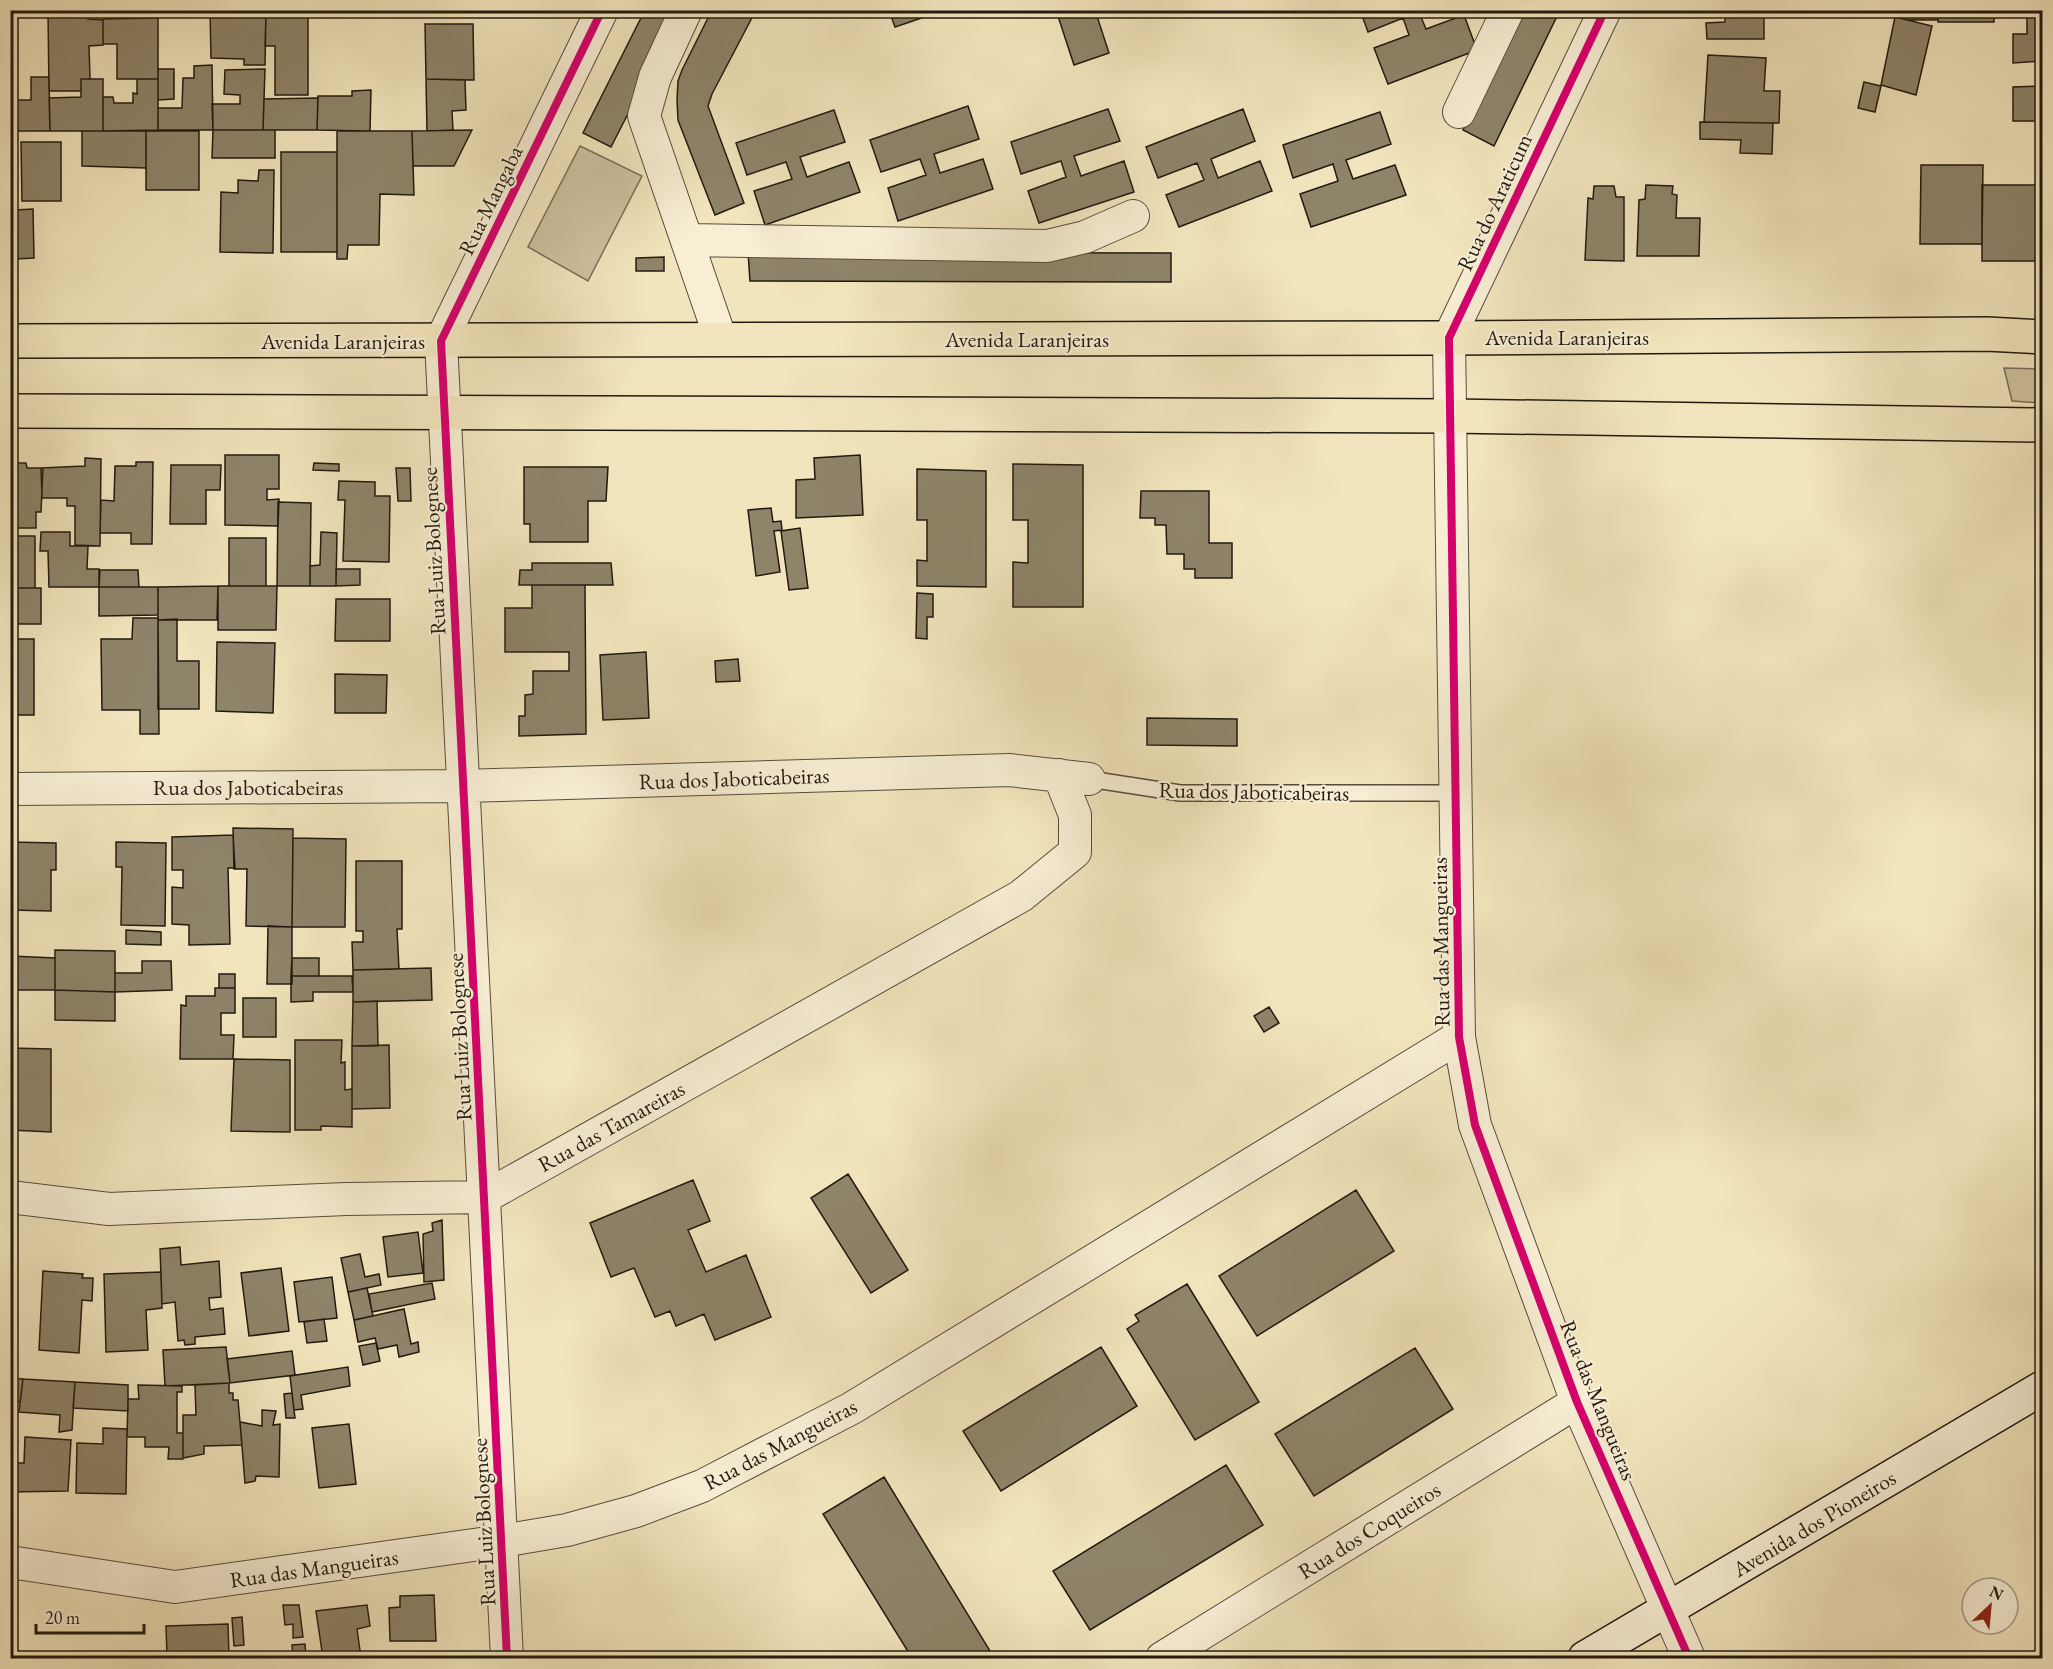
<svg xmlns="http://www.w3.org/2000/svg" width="2053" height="1669" viewBox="0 0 2053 1669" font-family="'EB Garamond',serif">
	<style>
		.green { fill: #cfc2a0; stroke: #786e58; stroke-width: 1.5 }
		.building { fill: #8e846a; stroke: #221a10; stroke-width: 1.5 }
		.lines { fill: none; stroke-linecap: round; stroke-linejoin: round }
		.service-casing { stroke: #564d3b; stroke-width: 18 }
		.minor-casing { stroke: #564d3b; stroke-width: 34 }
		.secondary-casing { stroke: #221a10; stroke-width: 36 }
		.primary-casing { stroke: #221a10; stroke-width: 36 }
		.service { stroke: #f7eed4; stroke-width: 15 }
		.minor { stroke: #f7eed4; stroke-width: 32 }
		.secondary { stroke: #f7eed4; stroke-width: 33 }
		.primary { stroke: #f2e5bd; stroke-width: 33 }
		.cycleway-casing { stroke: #f7eed4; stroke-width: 11 }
		.cycleway { stroke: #d6006c; stroke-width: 8 }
		.labels { text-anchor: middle; stroke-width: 4.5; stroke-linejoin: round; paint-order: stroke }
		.street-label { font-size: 22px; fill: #221a10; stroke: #f7eed4 }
	</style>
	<rect width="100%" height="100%" fill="#f2e5bd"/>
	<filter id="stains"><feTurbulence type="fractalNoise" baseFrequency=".00333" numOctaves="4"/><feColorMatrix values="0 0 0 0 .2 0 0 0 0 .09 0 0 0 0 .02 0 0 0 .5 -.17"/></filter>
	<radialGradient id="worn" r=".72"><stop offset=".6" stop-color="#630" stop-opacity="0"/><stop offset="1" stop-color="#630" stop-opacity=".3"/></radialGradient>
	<!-- green -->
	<path class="green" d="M580,146L642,176L588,281L528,247Z
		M2004,368L2042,369V403L2012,401Z"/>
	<!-- building -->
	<path class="building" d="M210,10H266L265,65H244V59L211,58Z
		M645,10H681L611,147L583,133Z
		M712,10H756L712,94L708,106L744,203L715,215L678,120L677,100L678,81L682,70Z
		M889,10H945L895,27Z
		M1056,10H1095L1109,53L1074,65Z
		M1360,10H1440L1421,17L1426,29L1464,15L1477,50L1388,84L1374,48L1409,35L1403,18L1368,32Z
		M1521,10H1560L1494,146L1463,130Z
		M1725,10H1764V39H1707L1706,23L1725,22Z
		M1938,10V20H1907L1908,12L1905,11Z
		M1938,10H1994V22H1938Z
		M2027,10H2042V61L2013,63V34H2027Z
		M48,13L88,14V19L103,20V45L89,46L90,79H81V91H49Z
		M266,17H308V95H275V46H265Z
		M1895,17L1932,26L1916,95L1881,85Z
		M158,18V79H117V44H103V19Z
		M425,24H473L474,80L426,79Z
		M1708,55L1766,58L1764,91H1780L1779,123L1704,122Z
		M212,65L213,130H158V108H182L183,78H194V66Z
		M158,69H174V99L158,100Z
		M265,69L263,130H213L212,104H240V95L224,94L225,70Z
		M31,77H49L50,131H10V100H31Z
		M81,79H103V131H50L49,98L81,97Z
		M137,79H158V130L103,131V97H113L114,103H133V93L137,94Z
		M426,79L465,80L466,110L452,111L453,130L427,131Z
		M1864,82L1881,86L1875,112L1858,108Z
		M2042,86V121H2013V87Z
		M371,90L370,131L317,130L318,96H352V91Z
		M318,98L317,130H263L264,99Z
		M968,106L979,139L934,154L940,173L983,159L993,189L898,221L888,188L926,175L920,159L881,172L870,140Z
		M1108,109L1120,141L1074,156L1081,176L1124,161L1134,192L1039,223L1028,191L1066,177L1061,161L1021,174L1011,142Z
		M1243,109L1255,141L1211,159L1218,178L1260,161L1272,191L1179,227L1166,195L1204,180L1197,163L1158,178L1146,147Z
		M834,110L845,142L800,157L807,177L849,162L860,192L765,225L754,191L792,179L786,162L747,175L736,143Z
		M1380,112L1391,144L1346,160L1353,179L1395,165L1406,195L1311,227L1300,194L1338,181L1333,164L1293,178L1283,145Z
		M1700,122L1773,123L1772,154L1740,153L1741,140L1700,139Z
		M213,130H275V158H212Z
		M472,130L454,166H413L412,131Z
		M82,131H146V168L82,166Z
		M146,131H199V190H146Z
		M337,131H412L414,195L380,194L379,245H348L347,259H337Z
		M21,142H61V201H22Z
		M281,152H337V252H281Z
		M1921,165H1983L1982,244H1920Z
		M259,170H274L273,253L220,252L221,192L238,193V180L258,181Z
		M1646,185L1673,186L1672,194L1677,195L1676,218H1700L1699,256H1637L1639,200L1645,199Z
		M1982,185H2042V261H1982Z
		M1594,186H1614L1616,197H1624V261L1585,260L1588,198L1593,199Z
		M33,209L34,258L16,259L15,210Z
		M748,252L1171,253V282L750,281Z
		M664,257V271H636V258Z
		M225,455H279V489H267V500L279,499L278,526L225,525Z
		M860,455L863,515L796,518V480L815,479L814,458Z
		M85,458L101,459L100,546L75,545V506H67V498H42L41,468L85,466Z
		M136,462H153L152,544H131V533H100L101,500L114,501L115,466H136Z
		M10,463H26L27,468H43L41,512H36V528H10Z
		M314,463L339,464V471L313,470Z
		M1013,464L1083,465V607H1013V562L1028,563V520H1013Z
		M171,465H221L220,490H206V524H170Z
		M524,467H608L606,501H588V542H530V524H524Z
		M396,468H410L411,501H398Z
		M917,469L986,471V587L917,586V560L927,561V520H917Z
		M339,481L375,482V496H390L389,562L343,561L345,500H338Z
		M1141,491H1209V543H1232V578H1195V569H1184V554H1167L1166,525H1155V518H1140Z
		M278,502L311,503L310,586H277Z
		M771,508L773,522L781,521L782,530L774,531L780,572L756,576L748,510Z
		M800,528L808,588L789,590L781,531Z
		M41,532H70V546H88L87,569H99V587H49L48,551H40Z
		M321,532L337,533L336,586H310V566L320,565Z
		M10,536H35V588H10Z
		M229,538H266V586H229Z
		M532,563H611L613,585H519L520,570H532Z
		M336,569H360V585L336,586Z
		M100,570H138L139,587H99Z
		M532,585H585L586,734L519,736V716H525V695L533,694V671H569V652H505V608H532Z
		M218,586H277L276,630H218Z
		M218,586L217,620H158V587Z
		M99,587H158V615L99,616Z
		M10,588H41V624H10Z
		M917,593L933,594V617H927V639L916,638Z
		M336,599H390V641H335Z
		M133,618H158L159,734H140V710H102L101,639H132Z
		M177,619V661H199V709H158V620Z
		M10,639H34V715H10Z
		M217,642L275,643L273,713L216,711Z
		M646,652L649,718L603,720L600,655Z
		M738,659L740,681L716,682L715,661Z
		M335,674L387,675L386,713H335Z
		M1147,718L1237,719V746L1147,745Z
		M233,828L293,829L292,927L246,926L247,869H234Z
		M233,835L235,868H228L230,944L189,945V925L172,924V887L183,888V870H172V837Z
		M293,838L346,839L345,927H292Z
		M10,842L56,843V870H51V911L10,910Z
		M116,842L166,843L165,926L121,925L122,867H116Z
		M356,861H402V929H397L399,969L353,970L352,942H363V931H356Z
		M268,926L292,927V984H267Z
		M126,930L161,932V945L126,944Z
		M55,950L115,951V992L55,990Z
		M10,956L55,958V990H10Z
		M292,958H319V976H291Z
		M142,961H171L172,990L115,992V973H142Z
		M431,968L432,1000L353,1002V970Z
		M219,974H235V988H219Z
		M291,976H352L353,992H313V1001L291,1002Z
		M215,988H235V1013H221V1035H234L233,1059H180L181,1005L186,1006V996H215Z
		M55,990L115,992V1021L55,1020Z
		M243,998H276V1037H243Z
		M377,1001L378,1046H352L353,1002Z
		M1269,1007L1279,1023L1264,1032L1254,1016Z
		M295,1040H342L341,1063L345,1062V1090L352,1089V1127L321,1126V1130H295Z
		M389,1045L390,1108L352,1109V1046Z
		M10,1048L51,1049V1132L10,1130Z
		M234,1059L290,1060V1132L231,1131Z
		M848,1174L908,1270L871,1293L811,1198Z
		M693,1180L710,1221L688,1230L706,1272L746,1255L771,1317L715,1340L704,1314L676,1326L670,1311L655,1317L634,1268L611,1277L590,1223Z
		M1356,1190L1394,1251L1257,1336L1219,1276Z
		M442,1220L444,1280L424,1282L423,1234L433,1231L432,1223Z
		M418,1232L423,1273L388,1277L383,1237Z
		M180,1247L181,1265L219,1261L221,1297L209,1298L210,1310L223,1308L225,1334L195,1337V1344L185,1345L184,1340L178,1341L175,1302L162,1304L160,1249Z
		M360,1254L365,1277L379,1274L381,1285L348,1292L341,1258Z
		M281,1268L289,1331L249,1336L241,1273Z
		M43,1271L83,1274L82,1278H93L92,1301L82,1300L79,1353L39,1350Z
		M161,1272L162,1308L146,1310L148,1350L106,1352L104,1274Z
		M332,1277L337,1318L299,1322L294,1282Z
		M432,1283L435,1299L372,1312L369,1294Z
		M1187,1284L1259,1402L1195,1440L1127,1329L1139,1321L1135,1315Z
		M367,1288L373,1316L354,1320L348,1292Z
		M404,1309L411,1344L418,1342L419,1352L399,1357L397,1345L378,1349L375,1338L358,1342L354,1320Z
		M324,1319L327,1341L307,1343L304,1322Z
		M376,1343L380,1361L363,1365L359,1346Z
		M226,1347L230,1383L165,1386L163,1350Z
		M1101,1347L1137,1406L1001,1491L963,1431Z
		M1415,1348L1453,1409L1314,1496L1275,1434Z
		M292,1351L295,1375L230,1383L227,1359Z
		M348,1367L350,1386L301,1395L303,1409L294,1410L290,1376Z
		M10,1378L23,1379L20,1402H10Z
		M23,1379L75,1382L72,1430L59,1432L60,1415L19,1412Z
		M75,1382L128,1385V1411L73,1408Z
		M229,1383V1393H233V1400H238L242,1445L204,1446V1454L183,1458V1415H196L195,1385Z
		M138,1385L182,1386V1392H177V1433H183V1459H168L169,1447H145V1437H127L128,1399H139Z
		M292,1393L295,1418H286L284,1394Z
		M262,1410L276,1411L273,1425L280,1424L279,1477L256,1476L255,1481L245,1483L240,1422L262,1426Z
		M349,1424L356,1484L319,1488L312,1428Z
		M103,1428L127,1429L126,1494L76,1493L77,1443L103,1444Z
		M25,1437L71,1440L68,1491L10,1492L12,1463H24Z
		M1226,1465L1263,1525L1090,1630L1053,1571Z
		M884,1477L990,1651L978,1658H912L823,1514Z
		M434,1595L436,1641H390L389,1608L400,1607V1596Z
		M283,1605H299L303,1637L293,1638V1624L285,1625Z
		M367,1605L370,1626L357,1629L361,1658H323L316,1611Z
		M242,1617L244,1645L234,1646L232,1618Z
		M228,1624L229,1658H186L185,1657L167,1656L166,1626Z
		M305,1644L306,1658H293L292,1645Z"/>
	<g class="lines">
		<defs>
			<path id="service" d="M1089,779L1180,793H1456"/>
			<path id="minor" d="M686,10L655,77L644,116L721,340
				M1605,10L1449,338L1459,1037L1475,1125L1577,1402L1689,1658
				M1459,112L1508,10
				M687,240L1047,246L1085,237L1133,216
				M10,789L463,786L1009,770L1089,779
				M10,1197L109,1209L346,1199L485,1197L1021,896L1075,852V815L1059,775
				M10,1562L175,1587L502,1541L567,1530L636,1511L702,1486L852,1408L1459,1037
				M507,1658L441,341L602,10
				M1162,1658L1577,1402"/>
			<path id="secondary" d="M1585,1658L2042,1388"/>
			<path id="primary" d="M10,341L1449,338L1987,334L2042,337
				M10,411L1451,416L2042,425"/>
		</defs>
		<!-- service casing -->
		<use href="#service" class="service-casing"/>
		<!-- minor casing -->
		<use href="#minor" class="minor-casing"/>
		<!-- secondary casing -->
		<use href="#secondary" class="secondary-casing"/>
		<!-- primary casing -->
		<use href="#primary" class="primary-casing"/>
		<!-- service -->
		<use href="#service" class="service"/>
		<!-- minor -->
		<use href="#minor" class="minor"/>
		<!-- secondary -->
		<use href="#secondary" class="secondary"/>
		<!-- primary -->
		<use href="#primary" class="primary"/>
		<defs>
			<path id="cycleway" d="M1605,10L1449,338L1459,1037L1475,1125L1577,1402L1689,1658
				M507,1658L441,341L602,10"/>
		</defs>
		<!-- cycleway casing -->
		<use href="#cycleway" class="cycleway-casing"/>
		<!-- cycleway -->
		<use href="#cycleway" class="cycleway"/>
	</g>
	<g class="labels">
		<!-- street labels -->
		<g class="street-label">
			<text transform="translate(490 200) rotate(-64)" y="8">Rua Mangaba</text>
			<text transform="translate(1494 202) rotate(-65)" y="8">Rua do Araticum</text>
			<text x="1567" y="345">Avenida Laranjeiras</text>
			<text x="1027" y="347">Avenida Laranjeiras</text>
			<text x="343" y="349">Avenida Laranjeiras</text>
			<text transform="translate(433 551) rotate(-93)" y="8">Rua Luiz Bolognese</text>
			<text transform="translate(734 778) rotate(-2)" y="8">Rua dos Jaboticabeiras</text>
			<text x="248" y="795">Rua dos Jaboticabeiras</text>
			<text transform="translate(1254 791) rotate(1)" y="8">Rua dos Jaboticabeiras</text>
			<text transform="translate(1440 942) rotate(-91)" y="8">Rua das Mangueiras</text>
			<text transform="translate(459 1037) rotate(-93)" y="8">Rua Luiz Bolognese</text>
			<text transform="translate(611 1126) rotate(-29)" y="8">Rua das Tamareiras</text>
			<text transform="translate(1599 1400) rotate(68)" y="8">Rua das Mangueiras</text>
			<text transform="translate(780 1444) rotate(-28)" y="8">Rua das Mangueiras</text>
			<text transform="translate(483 1522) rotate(-93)" y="8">Rua Luiz Bolognese</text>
			<text transform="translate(1814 1523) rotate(-31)" y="8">Avenida dos Pioneiros</text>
			<text transform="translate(1369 1530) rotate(-32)" y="8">Rua dos Coqueiros</text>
			<text transform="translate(314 1568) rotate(-8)" y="8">Rua das Mangueiras</text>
		</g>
	</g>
	<!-- margin -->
	<rect width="2053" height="1669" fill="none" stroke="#f2e5bd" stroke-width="36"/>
	<rect x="12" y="12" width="2029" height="1645" fill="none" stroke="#221a10" stroke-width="3"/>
	<rect x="18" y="18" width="2017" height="1633" fill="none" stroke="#221a10" stroke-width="1.5"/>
	<!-- north arrow -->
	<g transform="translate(1990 1606) rotate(26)"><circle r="28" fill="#f7eed4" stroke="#a29986" stroke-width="1.5"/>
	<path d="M0-4.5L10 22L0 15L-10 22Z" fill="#8f2418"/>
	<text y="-9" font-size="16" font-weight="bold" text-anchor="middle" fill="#221a10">N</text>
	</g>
	<!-- scale -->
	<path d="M36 1624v9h108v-9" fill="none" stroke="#221a10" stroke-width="3"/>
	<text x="45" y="1624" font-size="18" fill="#221a10" stroke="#f7eed4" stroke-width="4.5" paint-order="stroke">20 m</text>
	<rect width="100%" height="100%" filter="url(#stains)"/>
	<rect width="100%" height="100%" fill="url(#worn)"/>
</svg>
